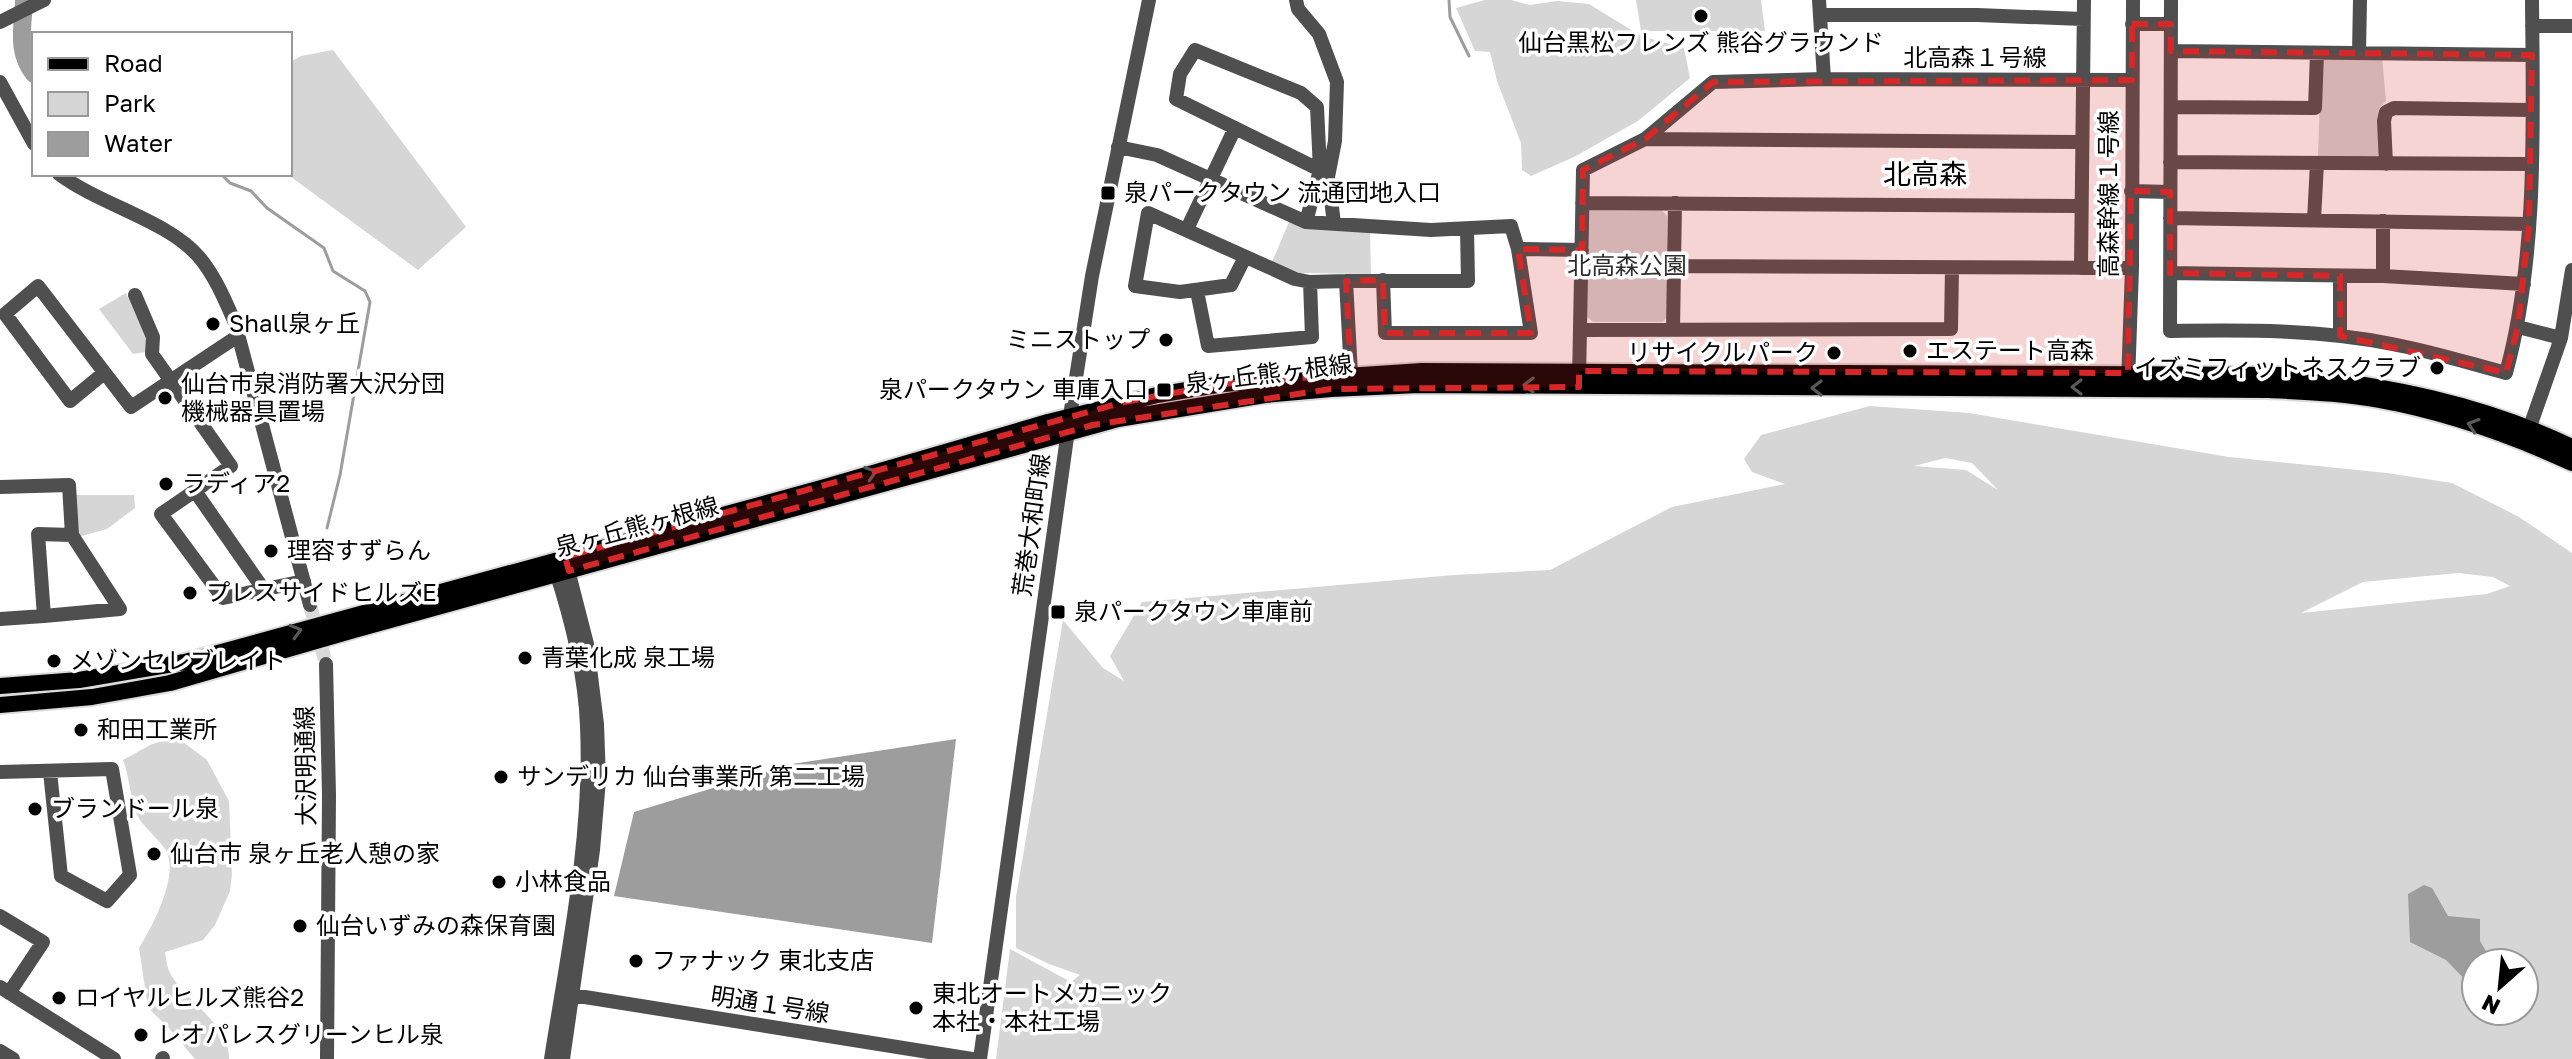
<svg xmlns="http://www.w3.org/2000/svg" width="2572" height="1059" viewBox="0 0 2572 1059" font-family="'Golos Text','Noto Sans JP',sans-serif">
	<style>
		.green { fill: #d6d6d6; fill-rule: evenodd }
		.water { fill: #9d9d9d }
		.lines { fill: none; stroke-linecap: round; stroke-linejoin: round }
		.stream { stroke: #9d9d9d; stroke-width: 3 }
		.river { stroke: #9d9d9d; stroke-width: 18 }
		.minor-tunnel { stroke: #d9d9d9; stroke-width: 14; stroke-dasharray: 14 7; stroke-linecap: butt }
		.major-casing { stroke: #dbdbdb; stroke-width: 20 }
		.minor { stroke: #4f4f4f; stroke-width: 14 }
		.major { stroke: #000; stroke-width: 16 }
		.oneway { stroke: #595959 }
		.marked { fill: #d62828; fill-opacity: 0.2; stroke: #d62828; stroke-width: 6; stroke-dasharray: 16 10; stroke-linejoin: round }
		.poi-dot { fill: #000; stroke: #fff; stroke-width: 3 }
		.labels { text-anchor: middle; stroke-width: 7; stroke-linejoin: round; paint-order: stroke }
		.poi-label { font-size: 24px; fill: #000; stroke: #fff; text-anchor: start }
		.street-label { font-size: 24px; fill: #000; stroke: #fff }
		.park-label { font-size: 24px; fill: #2d2d2d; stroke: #fff }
		.quarter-label { font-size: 28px; fill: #000; stroke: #fff }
	</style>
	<rect width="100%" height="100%" fill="#fff"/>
	<!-- green -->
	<path class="green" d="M1485,0H1511L1530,5L1557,1L1589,4L1641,36L1684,48L1690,78L1638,121L1574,157L1531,176L1522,170L1521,143L1497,81L1490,52L1475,51L1456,8Z
		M1636,0H1761L1765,31H1641Z
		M333,50L466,227L418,270L287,174H290V62L301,56Z
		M2326,56L2382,57L2386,101L2380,107L2379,153L2375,160L2318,158L2321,62Z
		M1592,206L1659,207L1667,216L1668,316L1663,322H1593L1586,316V213Z
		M1289,222L1303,227L1370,231L1371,274L1300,273L1272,262Z
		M126,293L146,337V352L133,354L99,309Z
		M1870,406L1969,413L2229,457L2387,473L2452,483L2519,517L2572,553V1059H996L1010,949L1071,982L1080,975L1049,964L1016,948V897L1063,620L1103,668L1124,681L1110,656L1142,602L1454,575L1550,570L1672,507L1785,484L1752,472L1744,459L1761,435ZM1945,458L1972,463L1998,490L1966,470L1914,466ZM2458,573L2493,577L2510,586L2487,594L2301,613L2363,582ZM2476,963H2524V1011H2476Z
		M76,495H134L135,508L107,529L78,537Z
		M175,736L207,760L229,801L232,874L230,891L215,925L203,940L165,952C166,958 167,966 169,971C182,1000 230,1023 229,1059H195L168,1027L148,1008L139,948C152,927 181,873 165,849C157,837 143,827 137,815C131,802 129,775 123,760L150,745Z"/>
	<!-- water -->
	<path class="water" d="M956,739L932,943L614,896L634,812L792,764Z
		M2424,885L2432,888L2448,916L2480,919V941L2493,963H2476V991L2446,960L2410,942L2408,894Z"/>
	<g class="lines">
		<!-- stream -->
		<path class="stream" d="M1449,0L1450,17L1469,56
			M221,174L230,183L251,191L267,208L324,248L333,271L365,291L370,302L340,475L327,528"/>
		<!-- river -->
		<path class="river" d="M24,0C23,27 16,51 34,74"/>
		<!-- minor-tunnel -->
		<path class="minor-tunnel" d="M310,605L326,664"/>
		<defs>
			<path id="major" d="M0,686L79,680L185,662L825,487L1048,422L1157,395L1223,384L1422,371L2288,375C2386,385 2482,404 2572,447
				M0,705L92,697L170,683L354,630L1118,419L1265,395L1331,389L1419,385L2269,390C2305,392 2343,393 2379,400C2446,412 2511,435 2572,463"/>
		</defs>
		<!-- major casing -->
		<use href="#major" class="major-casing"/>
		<!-- minor -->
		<path class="minor" d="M1296,0L1298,9L1319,34L1337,82L1335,141L1328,177L1334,223
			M1819,0L1824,79
			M2171,0L2170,331C2245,330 2319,329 2392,344C2430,351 2468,363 2506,373C2538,256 2533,121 2532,0
			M1821,15H1977L2083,19
			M0,22L44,0
			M2132,24H2171
			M2532,26H2572
			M2171,51L2532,55
			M2359,53L2360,0
			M0,82L34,144
			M2171,107L2315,108L2317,53
			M1235,128L1320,170
			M1645,139L2082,142
			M1118,147L1157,155L1306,222
			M2170,162L2531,164
			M2386,164L2384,121L2386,112L2394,108L2531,110
			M59,174C100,205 167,220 199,257C215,276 225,300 235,323L310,605
			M2131,191L2170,192
			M1582,203L2081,206
			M2170,218L2529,224
			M2314,220L2317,163
			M1187,229L1235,128L1176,99L1180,74L1195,50L1301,93L1317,107L1320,170L1306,222L1431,230L1511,226L1518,249L1582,250
			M1674,266L2132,268
			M2081,268L2084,0
			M2170,273L2383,276L2524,284
			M2383,276V221
			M1383,280L1385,333H1531L1518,249
			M1310,282L1346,281
			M1197,291L1208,346L1312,337L1310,282L1295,279L1148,213L1135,286L1180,292L1231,285L1245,257
			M135,295L153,337L152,354L231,466L161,514L223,598L304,581
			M2518,327L2561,338
			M1580,330L1951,329L1952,268
			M1673,330L1675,203
			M2340,336V276
			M104,373L70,401L5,314L38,286L131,407L238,336
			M1351,374L1346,281H1468L1467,229
			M1579,381L1583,170L1645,139L1713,82L1824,79L2132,80
			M2128,383L2132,268L2133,0
			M2526,438L2561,338L2572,270
			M0,487L69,485L72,535L38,534L44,616L0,619
			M195,491L264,590
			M44,616L120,609L72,535
			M326,664L329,795L327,1059
			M0,772L112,769L130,875L107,901L61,876L50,772
			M0,916L43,942L9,993
			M0,987L114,1059
			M566,994L972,1059
			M0,1051L13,1059
			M162,1059L163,1058
			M551,1059C568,950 592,837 587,726C585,672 571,617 554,566
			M563,1059L593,850L599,780L597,724L587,644L566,562
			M980,1059L1070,416L1092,276L1149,0"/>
		<!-- major -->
		<use href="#major" class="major"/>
	</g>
	<!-- one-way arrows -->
	<defs><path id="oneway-chevron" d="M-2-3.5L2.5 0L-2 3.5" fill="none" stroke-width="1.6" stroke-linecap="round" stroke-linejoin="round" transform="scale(2)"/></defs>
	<g class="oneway">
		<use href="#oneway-chevron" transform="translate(1529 385) rotate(-179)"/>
		<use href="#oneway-chevron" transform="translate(2077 387) rotate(-180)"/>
		<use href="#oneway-chevron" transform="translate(1817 388) rotate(180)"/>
		<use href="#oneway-chevron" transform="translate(2473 425) rotate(-162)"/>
		<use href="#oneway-chevron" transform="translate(871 473) rotate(-17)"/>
		<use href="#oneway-chevron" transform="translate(296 631) rotate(-16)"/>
	</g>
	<!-- marked area -->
	<path class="marked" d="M2132,24H2171V51L2532,55L2529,224L2518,327L2506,373L2340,336V276L2170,273V192L2131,191L2128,373L1579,371V387L1331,389L1093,425L569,571L565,557L1124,402L1223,384L1351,374L1346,281L1383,280L1385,333H1531L1518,249L1582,250L1583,170L1645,139L1713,82L2132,80Z"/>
	<!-- markers -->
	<g class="poi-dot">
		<circle cx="1701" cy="16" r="8"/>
		<rect x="1100" y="185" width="16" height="16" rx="4"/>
		<circle cx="213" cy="324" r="8"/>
		<circle cx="1166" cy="340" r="8"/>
		<circle cx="1910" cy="351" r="8"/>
		<circle cx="1834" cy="353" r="8"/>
		<circle cx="2437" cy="368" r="8"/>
		<rect x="1156" y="382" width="16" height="16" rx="4"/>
		<circle cx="165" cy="398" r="8"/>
		<circle cx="166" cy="484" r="8"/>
		<circle cx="271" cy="551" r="8"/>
		<circle cx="190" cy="593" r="8"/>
		<rect x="1050" y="604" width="16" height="16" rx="4"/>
		<circle cx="525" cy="658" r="8"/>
		<circle cx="54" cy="661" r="8"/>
		<circle cx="81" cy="730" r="8"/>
		<circle cx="501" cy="777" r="8"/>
		<circle cx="35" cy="809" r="8"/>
		<circle cx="154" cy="854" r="8"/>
		<circle cx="499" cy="882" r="8"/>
		<circle cx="300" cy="926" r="8"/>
		<circle cx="636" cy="961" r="8"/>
		<circle cx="59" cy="998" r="8"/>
		<circle cx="916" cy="1008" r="8"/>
		<circle cx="141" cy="1035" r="8"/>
	</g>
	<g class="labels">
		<!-- poi labels -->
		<g class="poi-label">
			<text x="1701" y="51" text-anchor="middle">仙台黒松フレンズ 熊谷グラウンド</text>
			<text x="1124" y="201">泉パークタウン 流通団地入口</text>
			<text x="229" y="332">Shall泉ヶ丘</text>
			<text x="1150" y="348" text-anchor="end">ミニストップ</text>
			<text x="1926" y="359">エステート高森</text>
			<text x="1818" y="361" text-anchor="end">リサイクルパーク</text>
			<text x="2421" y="376" text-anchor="end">イズミフィットネスクラブ</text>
			<text x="181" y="392">仙台市泉消防署大沢分団<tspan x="181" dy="28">機械器具置場</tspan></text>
			<text x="1148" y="398" text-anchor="end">泉パークタウン 車庫入口</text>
			<text x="182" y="492">ラディア2</text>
			<text x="287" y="559">理容すずらん</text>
			<text x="206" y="601">プレスサイドヒルズE</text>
			<text x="1074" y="620">泉パークタウン車庫前</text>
			<text x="541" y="666">青葉化成 泉工場</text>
			<text x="70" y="669">メゾンセレブレイト</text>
			<text x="97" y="738">和田工業所</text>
			<text x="517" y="785">サンデリカ 仙台事業所 第二工場</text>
			<text x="51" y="817">ブランドール泉</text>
			<text x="170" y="862">仙台市 泉ヶ丘老人憩の家</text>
			<text x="515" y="890">小林食品</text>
			<text x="316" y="934">仙台いずみの森保育園</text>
			<text x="652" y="969">ファナック 東北支店</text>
			<text x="932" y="1002">東北オートメカニック<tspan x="932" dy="28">本社・本社工場</tspan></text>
			<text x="75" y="1006">ロイヤルヒルズ熊谷2</text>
			<text x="157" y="1043">レオパレスグリーンヒル泉</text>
		</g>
		<!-- street labels -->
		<g class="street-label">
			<text x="1975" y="66">北高森１号線</text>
			<text transform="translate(2109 194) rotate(-90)" y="8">高森幹線１号線</text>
			<text transform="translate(1269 374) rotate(-7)" y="8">泉ヶ丘熊ヶ根線</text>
			<text transform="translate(1032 525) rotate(-82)" y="8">荒巻大和町線</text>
			<text transform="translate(637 527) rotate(-15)" y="8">泉ヶ丘熊ヶ根線</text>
			<text transform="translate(306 766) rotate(-91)" y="8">大沢明通線</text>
			<text transform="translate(770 1005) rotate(9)" y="8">明通１号線</text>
		</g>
		<!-- park labels -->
		<g class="park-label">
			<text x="1627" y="274">北高森公園</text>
		</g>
		<!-- quarter labels -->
		<g class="quarter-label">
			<text x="1925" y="184">北高森</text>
		</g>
	</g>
	<!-- legend -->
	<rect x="32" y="32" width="260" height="144" fill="#ffffff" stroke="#999999" stroke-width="2"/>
	<rect x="48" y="58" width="40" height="12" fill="#000000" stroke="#999999" stroke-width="2"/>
	<text x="104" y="72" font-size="24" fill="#000000">Road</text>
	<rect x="48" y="92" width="40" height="24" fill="#d6d6d6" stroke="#999999" stroke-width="2"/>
	<text x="104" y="112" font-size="24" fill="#000000">Park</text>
	<rect x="48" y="132" width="40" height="24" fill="#9d9d9d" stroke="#999999" stroke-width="2"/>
	<text x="104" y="152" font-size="24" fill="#000000">Water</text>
	<!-- north arrow -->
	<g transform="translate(2500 987) rotate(207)"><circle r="38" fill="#ffffff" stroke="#999999" stroke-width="2"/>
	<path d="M0-6L14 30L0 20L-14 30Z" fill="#000000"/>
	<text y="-12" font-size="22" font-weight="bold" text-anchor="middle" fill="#000000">N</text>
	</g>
</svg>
